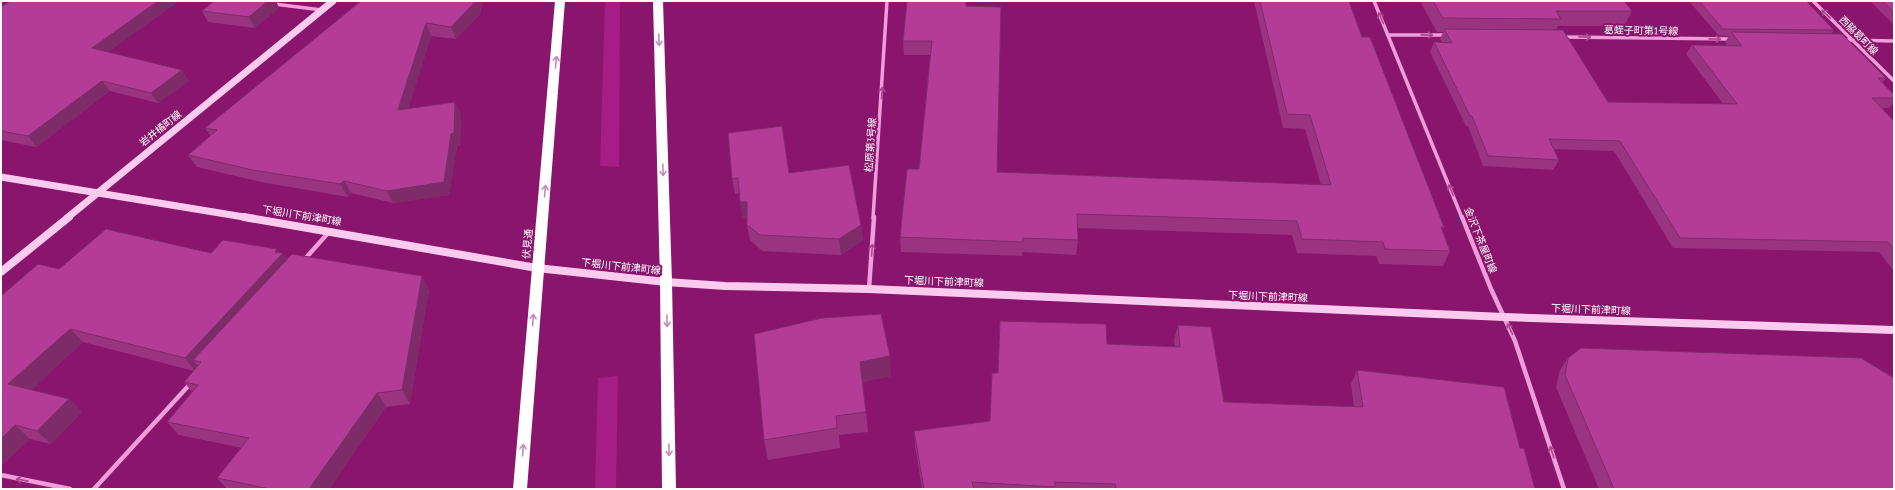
<svg xmlns="http://www.w3.org/2000/svg" width="1895" height="490" viewBox="0 0 1895 490" font-family="'PT Sans Narrow','Noto Sans JP',sans-serif">
	<style>
		.green { fill: #a41e83 }
		.lines { fill: none; stroke-linecap: round; stroke-linejoin: round }
		.street-far1 { stroke: #ef9edb; stroke-width: 3.5 }
		.street { stroke: #ef9edb; stroke-width: 4.5 }
		.secondary-far1 { stroke: #facbee; stroke-width: 7 }
		.secondary { stroke: #facbee; stroke-width: 8 }
		.highway { fill: #fff; fill-rule: evenodd }
		.wall { fill: #9a3481 }
		.shaded-wall { fill: #7d2b69 }
		.building { fill: #b33d96; stroke: #7d2b69 }
		.oneway { stroke: #ad4593 }
		.oneway2 { stroke: #c48ab6 }
		.labels { text-anchor: middle; stroke-width: 4; stroke-linejoin: round; paint-order: stroke }
		.street-label { font-size: 10px; fill: #fff; stroke: #8a156c }
	</style>
	<rect width="100%" height="100%" fill="#8a156c"/>
	<!-- green -->
	<path class="green" d="M605,1H620L619,167L600,166Z
		M618,376L616,489H595L598,378Z"/>
	<g class="lines">
		<!-- street-far1 -->
		<path class="street-far1" d="M1374,1L1462,218
			M1813,1L1894,81
			M274,4L322,10
			M1388,35H1446
			M1563,37L1732,39
			M1845,40L1894,41
			M873,218L887,1"/>
		<!-- street -->
		<path class="street" d="M1462,217L1491,289L1515,341L1564,489
			M304,260L329,232
			M869,289L874,217
			M1,475L70,489
			M94,489L191,383"/>
		<!-- secondary-far1 -->
		<path class="secondary-far1" d="M1,177L250,218
			M67,218L333,1"/>
		<!-- secondary -->
		<path class="secondary" d="M244,217L537,268L666,282L725,286L869,289L1504,317L1894,330
			M1,272L69,217"/>
		<!-- highway -->
		<path class="highway" d="M555,1H565L527,489H513Z
			M653,1H663L672,282L676,489H662L660,282Z"/>
	</g>
	<!-- wall -->
	<path class="wall" d="M10,1H179L108,52L189,81L158,103L110,91L36,147L1,140V7Z
		M214,1H276L279,8L255,28L208,22L202,11Z
		M361,1H482L480,14L456,39L431,36L408,109L455,102L461,115L460,146H457L449,195L393,203L351,193L348,197L261,182L197,167L188,155L211,136L205,128Z
		M1254,1H1349L1362,37L1444,227L1442,230L1450,251L1443,266L1379,264L1376,256L1297,253L1292,235L1077,228L1078,240L1076,255L1022,252V256L901,252L900,237L919,169L930,55H904L903,41L966,6L997,172L1321,185L1305,129L1283,128Z
		M1420,1H1624L1632,11L1624,26H1558L1556,30L1608,102L1723,104L1686,54L1692,45H1727L1725,42L1729,36H1719L1689,1H1806L1834,30L1831,34L1886,78L1882,83L1894,95V102L1889,108H1882L1894,121V271L1879,252L1673,248L1614,151L1554,149L1559,160L1553,170L1483,166L1468,126H1466L1430,52L1434,42H1442L1440,39L1443,32H1437Z
		M1870,1H1894V25Z
		M789,173L861,225L863,240L841,255L762,251L750,240L747,225V217L743,218L740,202V193L735,194L732,179Z
		M277,249L278,252L287,259L429,290L410,404L386,407L329,489H227L217,478L242,448L179,435L167,422L192,392L184,382L194,371L83,342L31,390L69,399L82,412L51,444L30,439L1,466L59,269L211,253Z
		M1000,321L1107,344L1175,347L1174,340L1178,325L1224,402L1354,407L1351,384L1357,370L1520,448L1535,489H922L915,445L914,431L990,421L998,373Z
		M754,334L891,376L863,382L868,432L839,435L840,448L768,460L764,440Z
		M1568,358L1894,489H1599L1556,387L1560,370Z"/>
	<!-- shaded-wall -->
	<path class="shaded-wall" d="M158,1H179L99,59L92,48Z
		M268,1H276L279,8L255,28L249,17Z
		M475,1H482L480,14L456,39L451,27Z
		M426,23L431,36L404,123L398,110Z
		M182,70L189,81L158,103L151,93Z
		M102,81L110,91L36,147L28,136Z
		M455,102L461,115L460,146H457L449,195L393,203L387,191Z
		M344,181L351,193L348,197L340,184Z
		M740,202H747L750,217L743,218Z
		M861,225L863,240L841,255L839,239Z
		M277,249L281,256L283,253L292,267L201,362L193,360L200,368L196,372L185,358Z
		M422,276L429,290L410,404L402,390Z
		M70,329L83,342L22,398L8,384Z
		M890,356L891,376L862,382L860,362Z
		M377,393L386,407L329,489H309Z
		M69,399L82,412L51,444L37,431Z
		M15,425L30,439L1,466V439Z"/>
	<!-- building -->
	<path class="building" d="M10,1H158L92,48L182,70L151,93L102,81L28,136L1,131V7Z
		M214,1H268L249,17L202,11Z
		M361,1H475V2L451,27L426,23L398,110L455,102L454,133L451,134L444,182L387,191L344,181L340,184L253,170L188,155L217,130L205,128Z
		M907,1H966V6L1001,7L997,172L1331,185L1310,115L1287,114L1260,1H1349L1362,37H1370L1444,227H1441L1450,251L1385,249L1383,242L1302,239L1297,221L1077,214L1078,240L1023,238V242L900,237L907,169H919L932,41H903Z
		M1433,1H1624L1632,11H1556L1561,19L1443,18Z
		M1699,1H1806L1834,30L1723,29Z
		M1882,1H1894V12Z
		M1444,29L1563,30L1608,102L1737,104L1692,45L1742,46L1731,32L1842,34L1886,78H1878L1894,95V98H1872L1894,121V249L1888,242L1680,238L1620,141L1549,139L1559,160L1488,156L1472,116H1470L1434,42L1452,43Z
		M782,126L789,173L849,165L861,225L839,239L760,235L747,225V202H740L738,178L732,179L728,133Z
		M106,229L211,253L223,240L277,249L275,252L283,253L185,358L70,329L8,384L69,399L37,431L15,425L1,439V296L38,264L59,269Z
		M292,254L422,276L402,390L377,393L309,489H270L217,478L249,438L167,422L198,385L184,382L201,362L193,360Z
		M881,314L890,356L860,362L866,412L836,416L837,428L764,440L754,334L822,318Z
		M1000,321L1106,324L1107,344L1180,347L1178,325L1211,327L1224,402L1363,407L1357,370L1504,387L1520,448H1524L1535,489H1116L1115,484L1055,482V487L972,482L974,489H924L914,431L990,421L992,373H998Z
		M1581,348L1861,358L1894,378V489H1614L1565,375L1568,358Z"/>
	<!-- one-way arrows -->
	<defs><path id="oneway-shaft" d="M-6 0H5M1.5-3L5.5 0L1.5 3" fill="none" stroke-width="1.6" stroke-linecap="round" stroke-linejoin="round"/></defs>
	<g class="oneway">
		<use href="#oneway-shaft" transform="translate(1826 14) rotate(-136)"/>
		<use href="#oneway-shaft" transform="translate(1381 18) rotate(-114)"/>
		<use href="#oneway-shaft" transform="translate(1427 35) rotate(1)"/>
		<use href="#oneway-shaft" transform="translate(1585 37) rotate(1)"/>
		<use href="#oneway-shaft" transform="translate(1715 39) rotate(1)"/>
		<use href="#oneway-shaft" transform="translate(882 93) rotate(-86)"/>
		<use href="#oneway-shaft" transform="translate(1451 190) rotate(-112)"/>
		<use href="#oneway-shaft" transform="translate(872 250) rotate(-86)"/>
		<use href="#oneway-shaft" transform="translate(1510 329) rotate(-115)"/>
		<use href="#oneway-shaft" transform="translate(1552 452) rotate(-108)"/>
		<use href="#oneway-shaft" transform="translate(22 480) rotate(-169)"/>
	</g>
	<g class="oneway2">
		<use href="#oneway-shaft" transform="translate(659 40) rotate(88)"/>
		<use href="#oneway-shaft" transform="translate(556 62) rotate(-85)"/>
		<use href="#oneway-shaft" transform="translate(663 170) rotate(88)"/>
		<use href="#oneway-shaft" transform="translate(545 191) rotate(-85)"/>
		<use href="#oneway-shaft" transform="translate(533 320) rotate(-86)"/>
		<use href="#oneway-shaft" transform="translate(667 321) rotate(89)"/>
		<use href="#oneway-shaft" transform="translate(523 450) rotate(-86)"/>
		<use href="#oneway-shaft" transform="translate(669 450) rotate(89)"/>
	</g>
	<g class="labels">
		<!-- street labels -->
		<g class="street-label">
			<text transform="translate(1641 30) rotate(1)" y="4">葛蛭子町第1号線</text>
			<text transform="translate(1859 35) rotate(45)" y="4">西脇葛町線</text>
			<text transform="translate(160 128) rotate(-39)" y="4">岩井橘町線</text>
			<text transform="translate(870 145) rotate(-86)" y="4">松原第3号線</text>
			<text transform="translate(302 215) rotate(9)" y="4">下堀川下前津町線</text>
			<text transform="translate(1481 240) rotate(68)" y="4">金沢下茶屋町線</text>
			<text transform="translate(527 244) rotate(-85)" y="4">伏見通</text>
			<text transform="translate(621 266) rotate(6)" y="4">下堀川下前津町線</text>
			<text transform="translate(944 281) rotate(2)" y="4">下堀川下前津町線</text>
			<text transform="translate(1268 296) rotate(2)" y="4">下堀川下前津町線</text>
			<text transform="translate(1591 309) rotate(2)" y="4">下堀川下前津町線</text>
		</g>
	</g>
	<!-- border -->
	<rect width="1895" height="490" fill="none" stroke="#ffffff" stroke-width="4"/>
</svg>
